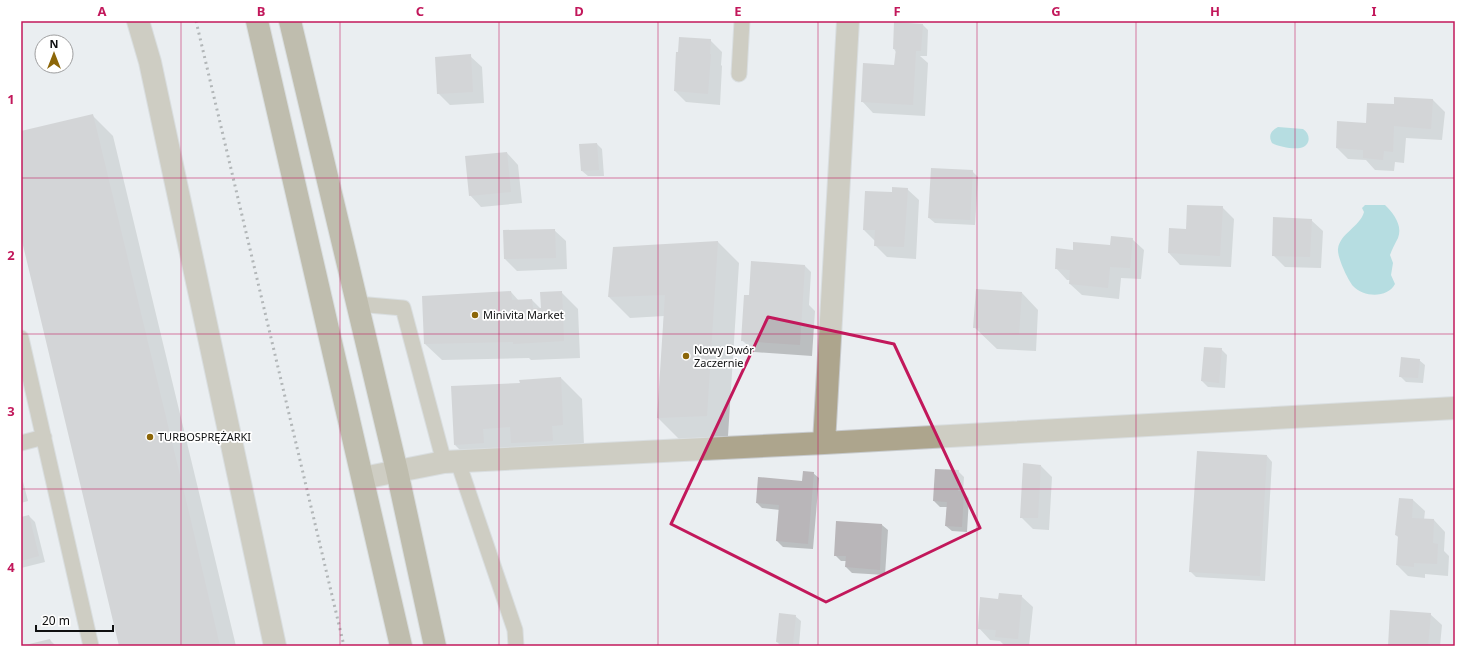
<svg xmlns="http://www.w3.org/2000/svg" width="1476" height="667" viewBox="0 0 1476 667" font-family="'Noto Sans',sans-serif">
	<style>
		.water { fill: #78c8ce }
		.shadow { fill: #0003 }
		.building { fill: #b9b6b9 }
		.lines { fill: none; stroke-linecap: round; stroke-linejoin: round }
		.lane-casing { stroke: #c7cacd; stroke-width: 17 }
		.street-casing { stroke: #c7cacd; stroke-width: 24 }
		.secondary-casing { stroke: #c7cacd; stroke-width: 24 }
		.lane { stroke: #ada58d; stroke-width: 15 }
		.street { stroke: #ada58d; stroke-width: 22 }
		.secondary { stroke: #8d825d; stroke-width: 22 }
		.rail { stroke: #707274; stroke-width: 3; stroke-dasharray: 2 4; stroke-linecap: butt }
		.marked { fill: none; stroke: #c2185b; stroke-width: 3; stroke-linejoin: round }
		.grid { fill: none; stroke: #c2185b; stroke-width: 1; stroke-opacity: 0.55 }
		.poi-dot { fill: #8c6608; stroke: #fff; stroke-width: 1.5 }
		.labels { text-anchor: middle; stroke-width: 3.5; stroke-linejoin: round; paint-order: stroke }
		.poi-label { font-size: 11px; fill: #0f1011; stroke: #fff; text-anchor: start }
		.neatline { fill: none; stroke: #c2185b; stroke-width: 1.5 }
		.grid-label { font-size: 13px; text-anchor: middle; font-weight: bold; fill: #c2185b }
	</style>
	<rect width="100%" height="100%" fill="#eaeef1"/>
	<!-- water -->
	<path class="water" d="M1278,127L1303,129C1311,134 1311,146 1300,148C1292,149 1279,147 1272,143C1268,135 1271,131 1278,127Z
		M1365,205H1385C1393,213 1403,225 1398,238C1395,244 1392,249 1390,255L1393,263L1391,275L1395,284C1388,298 1364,298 1353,286C1348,280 1337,257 1338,249C1340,233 1360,227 1364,212L1362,208Z"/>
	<!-- shadow -->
	<path class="shadow" d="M923,25L928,30L927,56H920L928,63L925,116L873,113L862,101L895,66L896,52L894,49Z
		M710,40L722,52L721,65L722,66L720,105L686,102L675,91Z
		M470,56L482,67L484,103L450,105L438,93Z
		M1395,98L1433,100L1445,112L1442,140L1406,138L1404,163L1395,162L1394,171L1375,170L1366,160L1348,159L1337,148L1367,124L1395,105Z
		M92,115L113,136L236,646H120L21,233V132Z
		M597,144L602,149L604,176H588L582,171Z
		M507,153L518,165L522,203L481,207L470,195Z
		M972,171L978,177L975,225L935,223L929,218Z
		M907,189L919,200L916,259L887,257L875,245V241L864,230L893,193Z
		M1222,207L1234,219L1231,267L1180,265L1169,253L1170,229L1187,230Z
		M1311,220L1323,231L1321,268L1285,267L1273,255Z
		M554,230L566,241L567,269L517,271L505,259L504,231Z
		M1132,239L1144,250L1141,279L1121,278L1119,299L1082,295L1070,284L1071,280H1067L1056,268L1074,251L1111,246Z
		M718,242L739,263L728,436L679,439L658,418L664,316L630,318L609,297L614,248Z
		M752,262L805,266L811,272L809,305L815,311L812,356L754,352L742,340L752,297Z
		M511,292L519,301L532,300L542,310L561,292L578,309L580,358L531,360L529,358L442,360L425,344Z
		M1022,293L1038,310L1036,351L997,349L974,327Z
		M1221,349L1227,355L1225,388L1208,387L1202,381Z
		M1419,360L1425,365L1423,383L1406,382L1400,376Z
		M561,378L582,399L584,445L476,466L455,445L521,384Z
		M1267,456L1272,462L1265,581L1196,577L1190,571Z
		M1041,466L1052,477L1049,530L1033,529L1021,517Z
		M958,471L964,477L963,492L969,498L967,532L952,531L946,526L947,507H940L934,501Z
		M813,473L819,478L813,549L783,547L777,541L780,510L762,508L757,503L803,482Z
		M21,474L28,501L21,503Z
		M1400,499L1413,500L1425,511L1424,520H1434L1445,532L1444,551L1449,556L1448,576L1425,574V578L1408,576L1397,565L1399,538L1396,535Z
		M29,516L35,522L45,562L21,568V518Z
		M837,522L882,525L888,530L885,575L852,573L846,567V561H841L835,555Z
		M1021,596L1033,607L1029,646H1005L1000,641L990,640L979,628Z
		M1430,614L1442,625L1440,646H1389Z
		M795,616L801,621L799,646H781L777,642Z
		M50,640L56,646H27Z"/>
	<!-- building -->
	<path class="building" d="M894,22L923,24L921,51H916L913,105L861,102L863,63L894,65L896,49H893Z
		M679,37L711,39L710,54H711L708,94L674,91L676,52H678Z
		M471,54L473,92L437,94L435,57Z
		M1394,97L1433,99L1431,129L1394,126L1393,152L1384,151L1383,160L1363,158V150L1336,148L1337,121L1366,123L1367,103L1394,104Z
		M93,114L191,521L220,646H119L21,237V131Z
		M597,143L599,170L581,171L579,144Z
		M507,152L511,192L469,196L465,156Z
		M931,168L973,170L970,220L928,218Z
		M892,187L908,188L904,247L874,246L875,230H863L865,191L892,192Z
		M1187,205L1223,206L1220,256L1168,253L1169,228L1186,229Z
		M1273,217L1312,219L1310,257L1272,256Z
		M555,229L556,258L504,259L503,230Z
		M1111,236L1133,238L1130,268L1110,267L1108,288L1069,284L1070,270L1055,269L1056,248L1073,250V242L1110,245Z
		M718,241L707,416L657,418L665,295L608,297L613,247Z
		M751,261L805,265L800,345L741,341L744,295H749Z
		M976,289L1022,292L1019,334L980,332V328H973Z
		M511,291L512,300L532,299L533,308H541L540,292L562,291L564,341L513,344V342L424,344L422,296Z
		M1204,347L1222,348L1219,383L1201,381Z
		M1401,357L1420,359L1418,378L1399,377Z
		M561,377L563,425L552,426L553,441L511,443L510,427L483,429L484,443L454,445L451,386L520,383L519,380Z
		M1197,451L1267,455L1260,576L1189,572Z
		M1023,463L1041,465L1038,518H1020Z
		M935,469L959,470L958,491H964L962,527L945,526L947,502L933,501Z
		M803,471L814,472L808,544L776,541L779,505L756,503L758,477L802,481Z
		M1399,498L1413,499L1412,518L1434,519L1433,543L1438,544L1437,564L1414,563V567L1396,565L1398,536L1395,535Z
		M29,515L39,556L21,561V517Z
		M836,521L882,524L880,570L845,567L846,556H834Z
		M999,593L1022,595L1018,639L995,637L996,630L978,629L980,597L998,599Z
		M1390,610L1431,613L1428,646H1388Z
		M779,613L796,615L793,644L776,642Z
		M50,639L52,646H25V645Z"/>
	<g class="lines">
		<defs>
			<path id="lane" d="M739,74L742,21
				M357,304L403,308L444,462
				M21,338L91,646
				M21,443L44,437
				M458,462L515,630L516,646"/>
			<path id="street" d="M138,21L150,62L275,646
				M824,443L848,21
				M363,478L444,462L824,443L1455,408"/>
			<path id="secondary" d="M257,21L401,646
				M290,21L397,471L435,646"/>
		</defs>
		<!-- lane casing -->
		<use href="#lane" class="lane-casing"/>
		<!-- street casing -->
		<use href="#street" class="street-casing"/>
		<!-- secondary casing -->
		<use href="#secondary" class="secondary-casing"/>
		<!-- lane -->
		<use href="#lane" class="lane"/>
		<!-- street -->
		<use href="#street" class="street"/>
		<!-- secondary -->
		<use href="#secondary" class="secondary"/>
		<!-- rail -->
		<path class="rail" d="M196,21L344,646"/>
	</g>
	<!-- marked area -->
	<path d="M0 0H1476V667H0ZM768,317L894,344L980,528L826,602L671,524Z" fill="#eaeef1" fill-opacity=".55" fill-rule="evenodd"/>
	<path class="marked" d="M768,317L894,344L980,528L826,602L671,524Z"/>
	<!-- grid -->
	<path class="grid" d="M181,21V646M340,21V646M499,21V646M658,21V646M818,21V646M977,21V646M1136,21V646M1295,21V646M21,178H1455M21,334H1455M21,489H1455"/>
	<!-- markers -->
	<g class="poi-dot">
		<circle cx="475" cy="315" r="4"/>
		<circle cx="686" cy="356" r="4"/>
		<circle cx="150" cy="437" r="4"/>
	</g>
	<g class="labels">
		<!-- poi labels -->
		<g class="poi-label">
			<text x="483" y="319">Minivita Market</text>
			<text x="694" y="354">Nowy Dwór<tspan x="694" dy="13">Zaczernie</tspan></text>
			<text x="158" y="441">TURBOSPRĘŻARKI</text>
		</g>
	</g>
	<!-- border -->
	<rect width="1476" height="667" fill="none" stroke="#ffffff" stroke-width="44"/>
	<!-- north arrow -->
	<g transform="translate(54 54)"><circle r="19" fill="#ffffff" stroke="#9f9fa0"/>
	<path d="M0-3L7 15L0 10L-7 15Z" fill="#8c6608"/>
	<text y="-6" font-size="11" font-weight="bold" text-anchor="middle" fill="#0f1011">N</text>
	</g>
	<!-- scale -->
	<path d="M36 625v6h77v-6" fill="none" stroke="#0f1011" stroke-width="2"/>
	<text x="42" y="625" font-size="12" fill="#0f1011" stroke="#ffffff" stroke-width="3" paint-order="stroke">20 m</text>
	<rect x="22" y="22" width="1432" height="623" class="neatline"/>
	<g class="grid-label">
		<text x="102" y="16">A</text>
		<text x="261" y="16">B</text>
		<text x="420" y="16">C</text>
		<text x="579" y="16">D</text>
		<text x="738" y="16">E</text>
		<text x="897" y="16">F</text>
		<text x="1056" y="16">G</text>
		<text x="1215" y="16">H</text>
		<text x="1374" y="16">I</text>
		<text x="11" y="104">1</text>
		<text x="11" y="260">2</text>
		<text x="11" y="416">3</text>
		<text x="11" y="572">4</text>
	</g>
</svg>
